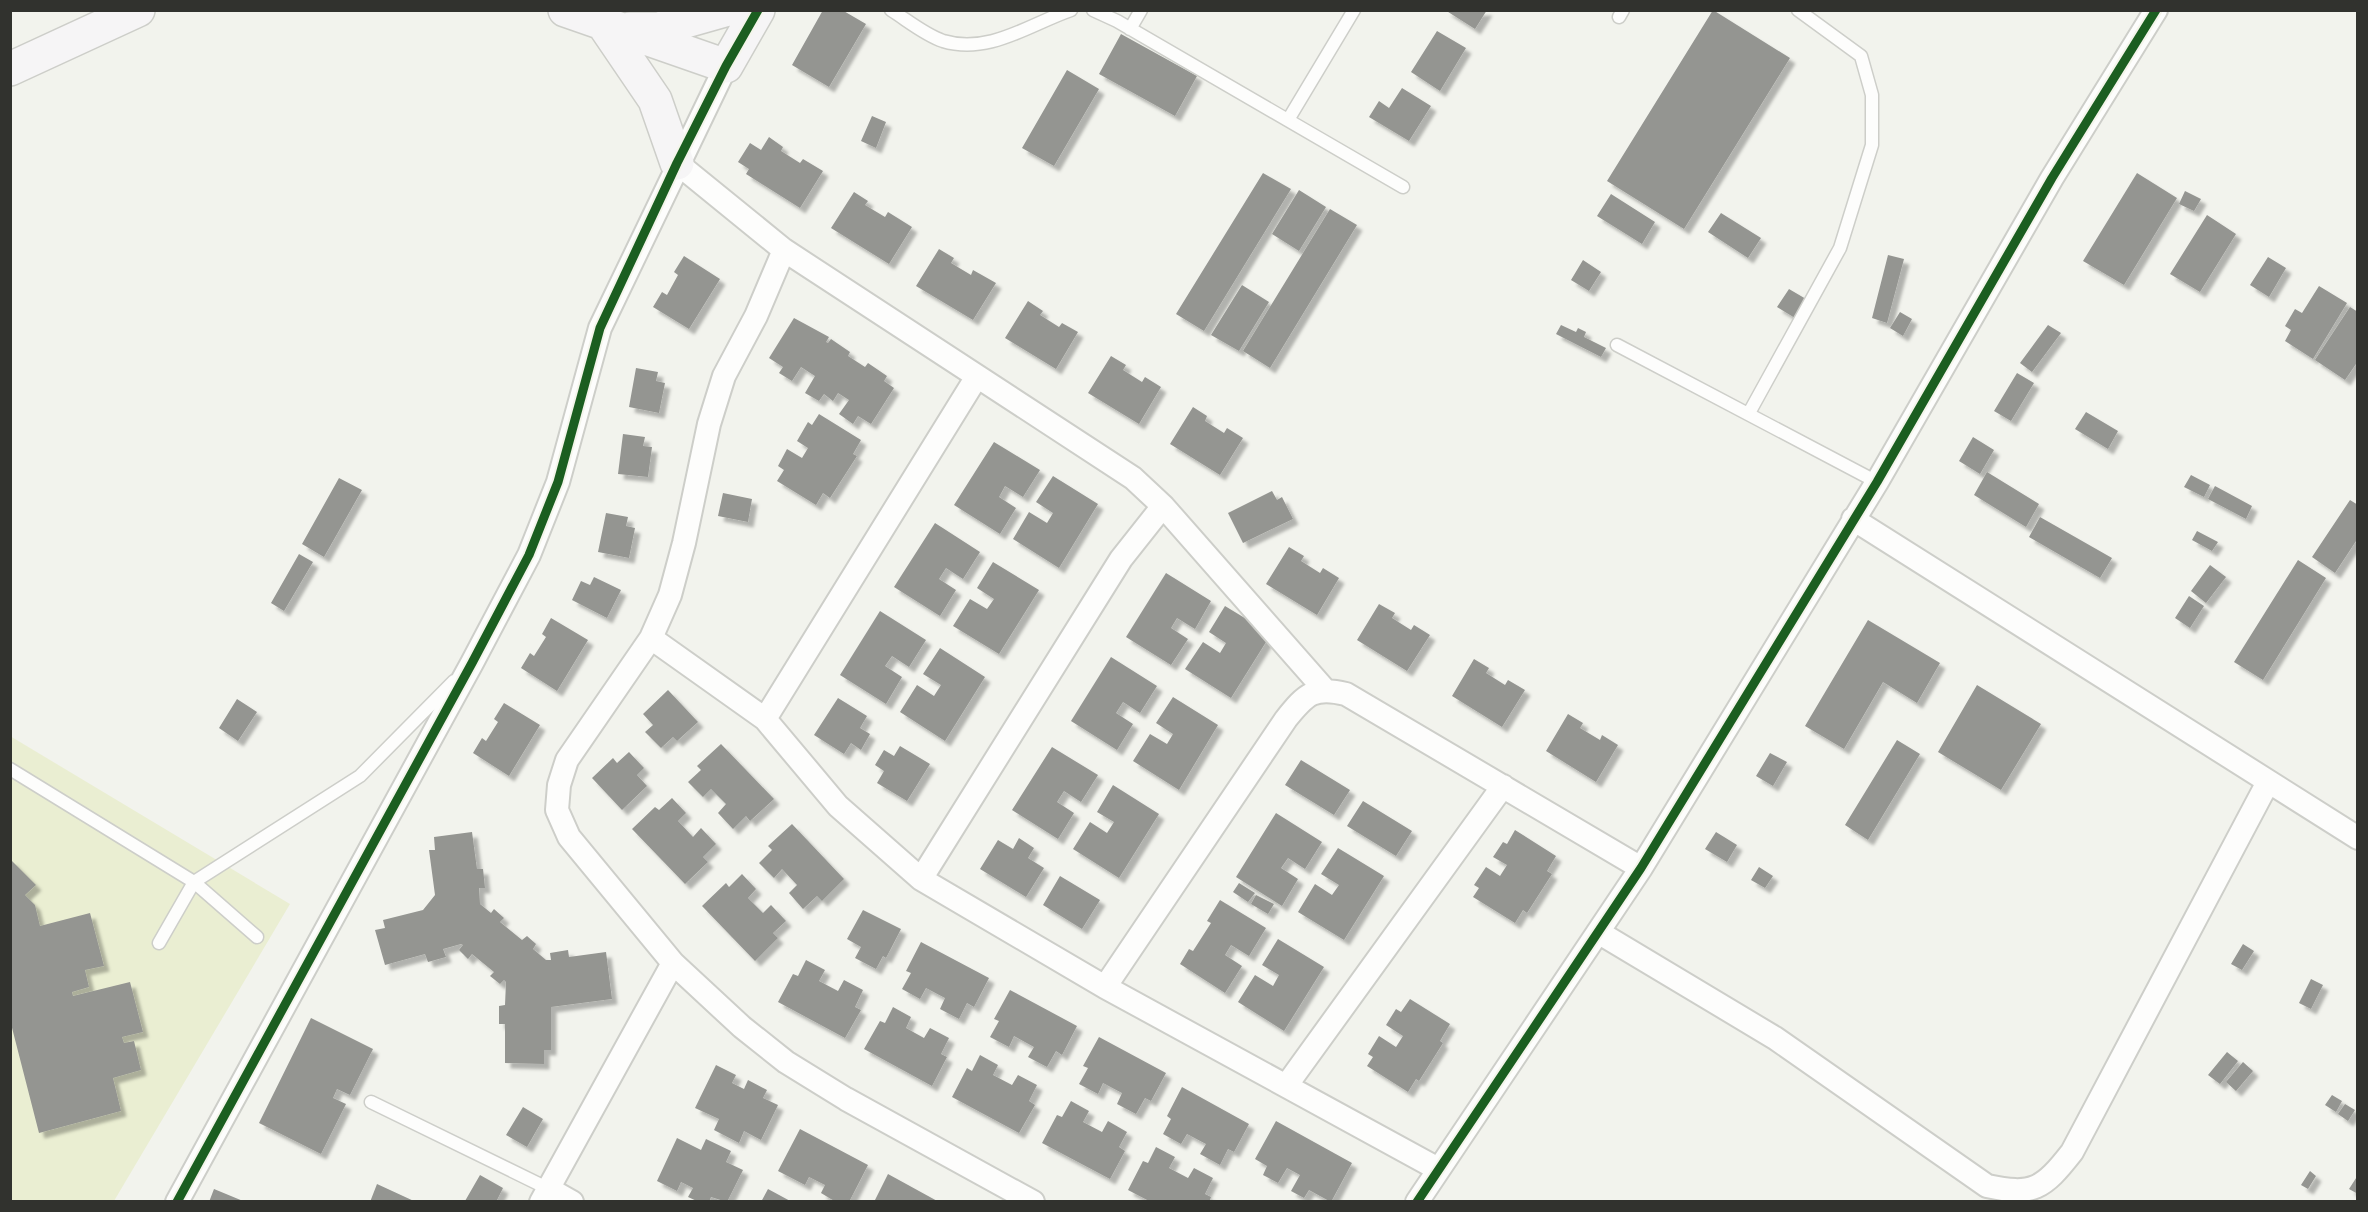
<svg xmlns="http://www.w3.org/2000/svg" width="2368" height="1212" viewBox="0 0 2368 1212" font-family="'Open Sans',sans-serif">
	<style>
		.green { fill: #eaeed2 }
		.building { fill: #949591; filter: url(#shadow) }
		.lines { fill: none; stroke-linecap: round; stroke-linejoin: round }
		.lane-casing { stroke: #cdcec9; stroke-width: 15 }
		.street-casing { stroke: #cdcec9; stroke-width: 26 }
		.secondary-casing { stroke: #cdcec9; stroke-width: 36 }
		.lane { stroke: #fdfdfc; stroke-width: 12 }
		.street { stroke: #fdfdfc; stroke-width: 22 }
		.secondary { stroke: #f6f5f6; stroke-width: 33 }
		.cycleway-casing { stroke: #f4f5eb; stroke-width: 13 }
		.cycleway { stroke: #1b5e20; stroke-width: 9 }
	</style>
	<defs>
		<filter id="shadow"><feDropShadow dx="5.5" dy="5.5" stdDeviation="1.5" flood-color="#0004"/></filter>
	</defs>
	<rect width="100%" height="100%" fill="#f2f3ed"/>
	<!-- green -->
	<path class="green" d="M10,736L290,904L114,1201H11Z"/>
	<!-- building -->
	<path class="building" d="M823,10H842L866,24L829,87L792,65Z
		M1445,10H1487L1475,29Z
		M1713,10L1790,58L1684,229L1607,181Z
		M1437,31L1466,48L1440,91L1411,72Z
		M1121,34L1197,76L1175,116L1099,74Z
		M1067,70L1099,89L1054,166L1022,148Z
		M1402,88L1431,106L1409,141L1369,117L1379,101L1389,108Z
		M872,116L886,122L876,148L861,141Z
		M769,137L783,147L781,151L800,163L803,159L823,171L800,208L746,174L749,169L738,162L750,143L761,150Z
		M1263,173L1291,189L1204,331L1176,314Z
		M2137,173L2177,198L2124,285L2083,261Z
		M1299,190L1326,207L1299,251L1272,234Z
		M2185,191L2201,199L2194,211L2179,204Z
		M854,192L868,201L865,205L885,217L888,212L912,227L889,264L831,228Z
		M1611,194L1655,222L1642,244L1597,216Z
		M1330,209L1357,225L1270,368L1243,351Z
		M1721,213L1761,238L1748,258L1708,232Z
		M2207,215L2236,234L2200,292L2170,274Z
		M939,249L954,258L951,263L971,275L973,270L996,283L973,320L916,286Z
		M1888,255L1904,259L1887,323L1872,318Z
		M684,256L720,279L689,329L653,307L662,292L667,295L678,275L674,272Z
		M2268,257L2286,268L2269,297L2250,285Z
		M1583,260L1601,272L1589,291L1571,280Z
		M1242,285L1269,302L1239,351L1211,335Z
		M2319,286L2347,303L2313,359L2285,341L2291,330L2285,326L2295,309L2302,313Z
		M1789,289L1806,299L1795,318L1777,307Z
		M1028,301L1043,311L1040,315L1059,327L1062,323L1078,332L1056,369L1005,338Z
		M2350,307L2358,312V361L2345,380L2315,360Z
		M1900,312L1912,319L1903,336L1890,328Z
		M794,318L829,337L826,342L828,343L831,339L850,352L848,356L865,367L868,363L887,376L884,381L894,388L871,424L858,416L853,424L839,414L849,400L838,393L833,401L824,394L819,401L805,393L815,376L801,367L792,381L779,373L783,367L769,358Z
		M1561,325L1576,332L1578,328L1586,332L1584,337L1606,348L1601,357L1556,334Z
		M2048,325L2061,333L2032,372L2020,363Z
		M1111,356L1126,365L1123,370L1142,382L1145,377L1161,387L1139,424L1088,393Z
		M636,368L658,372L656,381L665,383L659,413L629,407Z
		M2017,373L2034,383L2011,421L1994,411Z
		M1193,407L1207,416L1205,421L1224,433L1227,428L1243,438L1220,475L1170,444Z
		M2086,412L2118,431L2108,449L2075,429Z
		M819,414L861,440L853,454L857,456L830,498L823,493L816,505L777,481L784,470L778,466L787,449L802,458L808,448L797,441L808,422L812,425Z
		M623,434L645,437L643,446L652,447L648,477L618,474Z
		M1973,437L1994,450L1980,474L1959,461Z
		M994,442L1040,470L1023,497L1005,486L999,497L1016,508L1000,534L954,505Z
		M1987,472L2039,504L2026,527L1974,495Z
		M2191,475L2210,485L2204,497L2184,487Z
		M1053,476L1098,504L1059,568L1013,539L1029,512L1047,523L1053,513L1036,502Z
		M339,478L362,490L324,557L302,544Z
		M2215,486L2252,506L2246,519L2208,499Z
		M1272,491L1277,500L1282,497L1293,519L1243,543L1228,513Z
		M723,493L752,499L748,522L718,516Z
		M2350,500L2358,505V538L2335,573L2312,557Z
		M606,513L628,517L626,526L635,528L629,558L598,552Z
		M2040,517L2112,558L2100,578L2029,537Z
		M935,523L980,552L963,579L946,568L939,579L956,590L940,616L894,587Z
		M2197,531L2218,542L2212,551L2192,540Z
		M1289,547L1304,556L1301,561L1320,573L1323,568L1339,578L1317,615L1266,584Z
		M299,554L313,562L284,611L271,603Z
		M2298,560L2326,578L2263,680L2234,662Z
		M993,562L1039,590L999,654L953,626L970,599L987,609L994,599L977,588Z
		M2210,565L2226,577L2206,603L2191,591Z
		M1166,573L1211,601L1195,629L1177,618L1171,628L1188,639L1171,665L1126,637Z
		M594,577L621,590L607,618L572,600L581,581L590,585Z
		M2189,596L2204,606L2190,628L2175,618Z
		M1379,604L1395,613L1392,618L1411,630L1414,625L1430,635L1407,671L1357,640Z
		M1225,606L1271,634L1231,698L1185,669L1203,642L1220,653L1226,643L1209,632Z
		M880,611L926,640L909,667L892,656L885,666L902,677L886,704L840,675Z
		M551,618L588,640L557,691L521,668L530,653L534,656L546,637L542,634Z
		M1868,620L1940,663L1917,703L1883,682L1844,749L1805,726Z
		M940,648L985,677L945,741L900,712L917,685L934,696L941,685L923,674Z
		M1111,657L1157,686L1140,713L1123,702L1116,713L1133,724L1117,750L1071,721Z
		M1474,659L1489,668L1486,673L1505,685L1508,680L1525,690L1502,727L1452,696Z
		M1977,685L2041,724L2001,790L1938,752Z
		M668,690L698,722L677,741L673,737L661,748L645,732L653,725L643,714Z
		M1173,697L1218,725L1179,790L1133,761L1150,734L1167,744L1173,734L1156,723Z
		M838,698L867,716L860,728L870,734L861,750L851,743L844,754L814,735Z
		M237,699L257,712L238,741L219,728Z
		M504,703L540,725L509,776L473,753L482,738L486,741L498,722L494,719Z
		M1568,714L1583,723L1580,728L1600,740L1602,735L1618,745L1596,782L1546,751Z
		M1897,740L1920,754L1868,840L1845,825Z
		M721,744L774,799L750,821L746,816L733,829L718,813L726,804L711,789L703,797L688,782L701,770L697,766Z
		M900,746L930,764L907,801L877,783L884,771L875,765L884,750L894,756Z
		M1052,747L1098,775L1081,802L1064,791L1057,802L1074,813L1058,839L1012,810Z
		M629,752L644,768L637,775L647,786L622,810L592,778L613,758L617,763Z
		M1770,753L1787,762L1773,786L1756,776Z
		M1301,760L1350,790L1334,815L1285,785Z
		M1113,785L1159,814L1119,878L1073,849L1090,822L1107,833L1114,822L1097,812Z
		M672,798L686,813L678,821L693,837L701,828L716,844L703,857L708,862L685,884L632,829L655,807L659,810Z
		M1363,801L1412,831L1396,856L1347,826Z
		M1276,813L1322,842L1305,869L1288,858L1281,868L1298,879L1282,906L1236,877Z
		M792,824L844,879L822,901L817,896L803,909L789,893L797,885L782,869L774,878L759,863L772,850L768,846Z
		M1515,830L1556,856L1547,871L1552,874L1527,913L1523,910L1515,923L1473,897L1479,888L1474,885L1486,867L1500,876L1507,865L1493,857L1503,842L1507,844Z
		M472,832L477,869H483L485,888H479L480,904L491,913L494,909L504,918L500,922L522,940L527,936L536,944L533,949L546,960H551L550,953L568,950L569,957L606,952L612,999L551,1007V1050H544V1064L505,1063V1024H499V1006L505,1005L506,982L504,980L500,984L490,976L494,972L472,954L468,959L459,950L463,945L461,944L443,949L446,957L428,962L425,954L385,965L375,930L385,928L383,920L423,910L435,895L429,850H435L434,837Z
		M1716,832L1737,845L1727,862L1705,849Z
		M1019,838L1034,848L1028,858L1044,868L1026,897L980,869L998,840L1013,849Z
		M1338,848L1384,876L1344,940L1298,912L1315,884L1332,895L1339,885L1321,874Z
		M10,859L36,885L25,895L35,905L40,926L90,913L104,966L85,970L89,987L72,992L73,996L130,982L143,1032L122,1037L124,1043L134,1041L141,1070L113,1078L121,1111L39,1133L10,1020Z
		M1759,867L1773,876L1765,888L1751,880Z
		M742,874L756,889L748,898L763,913L771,905L786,921L773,933L778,938L755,961L702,906L726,883L729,887Z
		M1060,876L1100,900L1082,929L1043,905Z
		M1239,883L1255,893L1248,902L1233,892Z
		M1256,895L1274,904L1268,914L1251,904Z
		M1220,900L1266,928L1249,956L1231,945L1225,955L1242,966L1225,993L1180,964L1189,949L1193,951L1211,923L1207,921Z
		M863,910L901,929L886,958L883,956L876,969L855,958L861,947L847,939Z
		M1278,939L1324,967L1284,1031L1238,1002L1255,975L1273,986L1279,975L1262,965Z
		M921,942L989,978L974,1007L967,1003L959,1019L940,1009L945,998L926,988L920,999L902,989L911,973L906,971Z
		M2243,944L2254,951L2242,970L2231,964Z
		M806,960L825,970L819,981L838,991L844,980L863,990L855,1007L861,1010L845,1038L778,1002L793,974L798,976Z
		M2311,979L2323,985L2311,1009L2299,1003Z
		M1010,990L1077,1026L1062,1055L1056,1051L1047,1067L1028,1057L1034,1047L1014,1036L1009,1047L990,1037L999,1021L994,1019Z
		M1410,999L1450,1024L1440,1041L1443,1043L1419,1081L1416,1079L1408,1092L1367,1066L1373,1057L1368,1054L1379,1036L1396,1047L1403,1036L1386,1025L1396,1009L1401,1012Z
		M893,1007L911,1017L906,1028L924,1038L930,1028L949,1038L941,1054L947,1057L932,1086L864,1049L880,1021L885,1023Z
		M311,1018L373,1049L350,1095L337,1089L333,1098L346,1104L321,1154L259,1123Z
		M1099,1037L1166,1073L1151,1101L1145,1098L1136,1114L1117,1104L1122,1093L1103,1083L1098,1094L1079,1084L1088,1068L1083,1066Z
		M2227,1052L2238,1061L2220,1084L2208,1075Z
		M980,1055L998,1065L993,1075L1012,1085L1018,1075L1037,1085L1029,1101L1035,1105L1019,1133L952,1097L967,1068L972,1071Z
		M2243,1062L2253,1071L2236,1091L2226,1082Z
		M716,1065L736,1075L732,1083L744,1089L748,1080L767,1090L763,1098L778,1105L761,1140L744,1131L739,1143L714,1130L719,1119L695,1108Z
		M1182,1087L1249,1124L1234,1152L1228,1149L1220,1165L1200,1154L1206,1144L1187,1134L1181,1144L1163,1134L1171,1119L1167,1116Z
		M2332,1095L2342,1101L2336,1112L2325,1105Z
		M1071,1101L1089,1111L1083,1122L1102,1132L1108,1121L1127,1132L1119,1147L1125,1151L1110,1179L1042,1143L1057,1115L1062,1117Z
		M2345,1104L2355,1110L2348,1121L2338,1114Z
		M523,1107L543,1119L527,1147L506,1135Z
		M1276,1121L1352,1163L1331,1202L1309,1190L1304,1198L1291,1191L1300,1175L1287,1168L1278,1183L1263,1175L1267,1166L1255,1159Z
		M800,1129L868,1165L849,1202H836L821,1193L825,1185L809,1177L805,1185L778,1171Z
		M677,1138L701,1150L706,1139L731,1151L726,1162L743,1170L727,1202L711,1197L709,1202H699L688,1197L693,1188L681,1182L677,1191L657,1181Z
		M1156,1147L1175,1157L1169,1168L1188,1178L1194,1168L1213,1178L1205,1194L1211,1197L1209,1202H1151L1128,1190L1143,1161L1148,1163Z
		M2310,1171L2316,1176L2308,1189L2301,1185Z
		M888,1174L939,1202H874Z
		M480,1175L503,1188L496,1202L465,1201Z
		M2358,1175V1194L2349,1189Z
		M377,1184L416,1202H370Z
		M214,1189L243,1201V1202H209Z
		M768,1189L792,1202H761Z"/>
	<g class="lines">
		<defs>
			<path id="lane" d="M891,10C907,20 925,35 943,41C989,55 1030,24 1071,10
				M1093,10L1117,21L1403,187
				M1619,17L1623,10
				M1130,29L1141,10
				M1288,120L1354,10
				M1617,345L1877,482
				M1749,413L1840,248L1872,145V95L1861,56L1798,10
				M10,769L194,882L257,937
				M159,943L194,882L360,776L454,681
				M371,1102L549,1189"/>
			<path id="street" d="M677,163L784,250L1133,478L1163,506L1324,689
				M784,250L756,316L724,376L709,424L684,543L670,595L651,638L567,760L559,785L557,810L569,837L673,963L742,1027L786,1062L846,1099L1033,1202
				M1853,519L2358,838
				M651,638L765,719L838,806L921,879L1105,987L1438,1169
				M765,719L976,378
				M921,879L1121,559L1163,506
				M1598,932L1775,1038L1987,1186C2033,1196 2043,1189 2072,1152L2268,782
				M1105,987L1286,719C1306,694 1314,686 1346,694L1641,868
				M1286,1086L1503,786
				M549,1189L572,1202
				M177,1202L472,663L529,555L558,482L600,328L726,66
				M541,1202L673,963
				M1417,1202L1641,868L1877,482L2052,178L2156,10"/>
			<path id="secondary" d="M565,10L726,66L758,10
				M604,25L655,100L677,163
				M630,29H658L725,10
				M10,69L138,10"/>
		</defs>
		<!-- lane casing -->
		<use href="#lane" class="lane-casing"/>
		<!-- street casing -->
		<use href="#street" class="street-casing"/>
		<!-- secondary casing -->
		<use href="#secondary" class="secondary-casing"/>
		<!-- lane -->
		<use href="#lane" class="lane"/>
		<!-- street -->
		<use href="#street" class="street"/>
		<!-- secondary -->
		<use href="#secondary" class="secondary"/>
		<defs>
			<path id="cycleway" d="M177,1202L472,663L529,555L558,482L600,328L677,163L726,66L758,10
				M1417,1202L1641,868L1877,482L2052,178L2156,10"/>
		</defs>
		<!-- cycleway casing -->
		<use href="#cycleway" class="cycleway-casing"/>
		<!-- cycleway -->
		<use href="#cycleway" class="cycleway"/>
	</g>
	<!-- border -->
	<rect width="2368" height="1212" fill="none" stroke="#31322e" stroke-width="24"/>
</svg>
